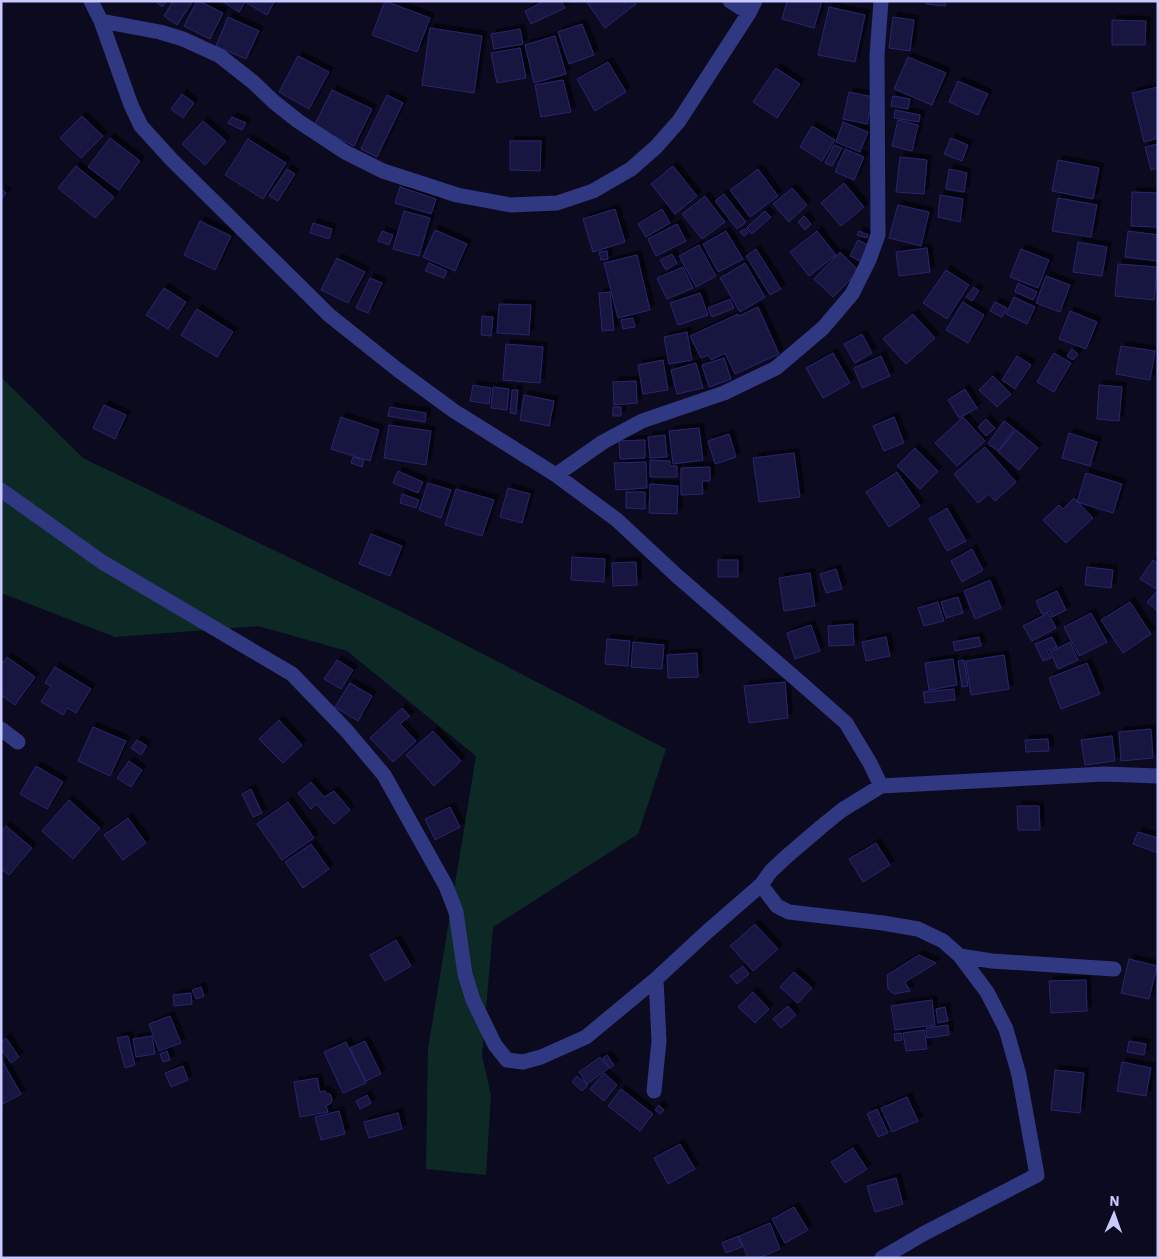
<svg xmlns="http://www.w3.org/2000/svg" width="1159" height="1259" viewBox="0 0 1159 1259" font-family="'IBM Plex Sans',sans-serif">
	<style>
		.green { fill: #0d2925 }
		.building { fill: #181541; stroke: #2a256f; filter: url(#shadow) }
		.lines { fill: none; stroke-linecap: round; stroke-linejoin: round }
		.minor { stroke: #313882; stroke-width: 15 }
	</style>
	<defs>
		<filter id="shadow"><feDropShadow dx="4.5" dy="-4.5" stdDeviation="0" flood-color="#0009"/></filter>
	</defs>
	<rect width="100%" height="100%" fill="#0b0a1f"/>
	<!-- green -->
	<path class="green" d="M1,377L83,458L402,612L666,749L638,834L493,927L482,1056L491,1095L486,1175L426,1169L428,1049L476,756L347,651L258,626L115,637L1,593Z"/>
	<!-- building -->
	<path class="building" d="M155,1H167L162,7Z
		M173,1H193L177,25L164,16Z
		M197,1H199L223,13L210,39L184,26Z
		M222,1H275L267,15L245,2L239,12Z
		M385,1L430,18L417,52L372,35Z
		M544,1H561L565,8L531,24L525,11Z
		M586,1H634L636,4L605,28Z
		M787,1H822L814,28L782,19Z
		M926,1H946L945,6L926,4Z
		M829,7L865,15L855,62L818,55Z
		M228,17L259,31L246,59L216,46Z
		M893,17L914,20L910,51L889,48Z
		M1112,20L1146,21L1145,45H1112Z
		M582,24L594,55L569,64L558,32Z
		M430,28L482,36L474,93L422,85Z
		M520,29L523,44L494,49L491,34Z
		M555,36L566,74L534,83L525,45Z
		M520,48L526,78L497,83L491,53Z
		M298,56L329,72L309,109L279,92Z
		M908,57L946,73L932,105L894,89Z
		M608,62L626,92L595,111L577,79Z
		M776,68L800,84L777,118L753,102Z
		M563,80L571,112L541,117L535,85Z
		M958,81L988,94L978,115L949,102Z
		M1158,87V138L1144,142L1132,93Z
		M332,90L372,109L354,146L314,126Z
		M849,92L873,97L867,124L843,119Z
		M182,94L194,103L183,118L171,109Z
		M387,95L403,103L377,157L361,149Z
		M893,96L910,99L908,109L891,106Z
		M895,110L920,115L919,122L894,118Z
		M82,116L103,136L81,158L60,138Z
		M232,117L246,123L242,130L228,123Z
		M898,120L918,125L912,151L892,146Z
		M203,121L226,141L205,165L182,144Z
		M843,122L868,132L860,152L836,142Z
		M812,126L835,140L822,161L800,147Z
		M110,138L140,161L119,190L88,167Z
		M951,138L968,145L962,161L944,154Z
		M248,139L286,163L263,199L225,175Z
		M510,141H541L540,171L510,170Z
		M1158,144V168L1151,170L1145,147Z
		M834,145L842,148L832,166L825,163Z
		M845,149L864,157L854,180L835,172Z
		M900,157L927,160L924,194L896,192Z
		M1058,160L1099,168L1093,199L1052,191Z
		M76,166L114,197L95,218L58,188Z
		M673,166L697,196L675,214L651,184Z
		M287,169L295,174L278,201L269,196Z
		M758,169L778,196L750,217L730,190Z
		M949,169L967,173L964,192L946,189Z
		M844,183L864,207L841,226L821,203Z
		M400,187L436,199L431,214L395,203Z
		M792,188L807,205L789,222L773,204Z
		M1,189L6,193L1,200Z
		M1132,192L1158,193V227L1131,226Z
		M724,194L746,222L737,229L715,201Z
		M940,195L963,199L960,222L938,217Z
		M705,196L725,222L702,239L682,214Z
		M1058,198L1097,205L1091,237L1052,231Z
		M898,205L929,212L921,246L889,238Z
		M615,209L625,242L593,252L583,219Z
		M662,209L670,223L646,237L638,224Z
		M404,211L430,218L419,256L393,249Z
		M765,211L771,217L752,234L746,228Z
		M804,216L811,224L805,230L798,222Z
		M200,221L231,236L215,270L184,255Z
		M313,223L332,229L329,239L310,233Z
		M677,224L686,241L656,256L648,239Z
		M745,229L748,233L744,236L740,232Z
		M435,230L467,244L455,271L423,257Z
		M382,231L393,235L389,245L378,241Z
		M726,231L743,259L718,272L703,244Z
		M817,231L836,255L809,276L790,252Z
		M859,231L868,235L867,238L857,235Z
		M1128,231L1158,235V261L1125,257Z
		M858,240L868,245L860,261L850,256Z
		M1078,242L1107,247L1102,276L1073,272Z
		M699,245L716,276L696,287L679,256Z
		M927,248L930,272L899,276L896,252Z
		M756,249L781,289L770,295L746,256Z
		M1021,249L1049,260L1038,288L1010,277Z
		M607,251L608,259L601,260L599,252Z
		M840,252L859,271L833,297L814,279Z
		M672,254L677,263L666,270L660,260Z
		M637,255L650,310L618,318L604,263Z
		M337,258L365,272L348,303L321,290Z
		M429,263L447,271L444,278L425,271Z
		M745,263L765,297L740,312L720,278Z
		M1118,264L1157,267L1154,300L1115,296Z
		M683,267L693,288L667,299L657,278Z
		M946,270L969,285L947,319L923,303Z
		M1046,276L1070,285L1060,312L1036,303Z
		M370,278L382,283L368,313L356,308Z
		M1018,283L1037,292L1033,300L1015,292Z
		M974,287L979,291L972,301L966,297Z
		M164,288L186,302L168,329L146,315Z
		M610,292L614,330L602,331L599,293Z
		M700,293L708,315L678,325L670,303Z
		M1014,297L1035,307L1027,324L1006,314Z
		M730,299L734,308L712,317L708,308Z
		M963,302L984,315L968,343L946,330Z
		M995,302L1007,308L1002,317L990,311Z
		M499,304L531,305L529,335L497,333Z
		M758,307L779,354L735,374L725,353L711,360L709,355L701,358L690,336L738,314L739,316Z
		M197,309L233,332L217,357L181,335Z
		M1070,311L1097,322L1086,349L1059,339Z
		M913,314L935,338L906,364L883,339Z
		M482,316L493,317L491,336L481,335Z
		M633,318L635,327L623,329L621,320Z
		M687,332L692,360L669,364L664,337Z
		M862,334L872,353L855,363L844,344Z
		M506,344L543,347L540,383L503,380Z
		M1121,346L1155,351L1150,380L1116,374Z
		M1072,349L1078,354L1073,360L1067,356Z
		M833,353L850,383L823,398L806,368Z
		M1054,353L1071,363L1054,392L1037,382Z
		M881,356L890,376L862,388L854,368Z
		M1017,356L1031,365L1015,389L1002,380Z
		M724,358L731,379L709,387L702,365Z
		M663,360L668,390L643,394L638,365Z
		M696,363L703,388L677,394L671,370Z
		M993,376L1011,394L997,407L979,390Z
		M636,381L637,403L614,405L613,382Z
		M473,385L491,388L489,404L470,401Z
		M1099,385L1122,387L1119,421L1097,419Z
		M493,387L509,389L507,410L491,408Z
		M965,389L977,408L959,418L948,400Z
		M512,390H518L516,414L510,413Z
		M524,395L554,401L549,426L520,420Z
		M104,405L126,415L115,439L93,428Z
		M390,407L426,413L425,422L388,416Z
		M613,407H621V416H613Z
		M341,417L379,430L370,461L331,449Z
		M894,417L904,443L884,451L873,426Z
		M963,417L985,441L957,466L935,443Z
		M986,419L995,428L986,436L978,427Z
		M1004,421L1015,429L998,451L988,444Z
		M389,425L431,431L426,465L384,458Z
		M699,428L703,460L673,464L669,431Z
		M1016,430L1038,448L1019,470L998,452Z
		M1069,433L1097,442L1090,466L1062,458Z
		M729,434L736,457L715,464L708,441Z
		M665,435L667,457L650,458L648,437Z
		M645,440V458L620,459L619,441Z
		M985,447L1016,482L995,501L989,494L978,503L954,474Z
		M915,448L938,471L920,489L897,466Z
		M794,453L800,497L759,502L753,458Z
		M353,457L364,460L362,467L351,463Z
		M650,460L670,461V466H677V477H650Z
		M646,462L647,488L616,490L614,463Z
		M710,467V481H702L703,494L681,495V468Z
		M398,471L423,482L418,493L393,483Z
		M897,472L920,506L889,527L866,492Z
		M1086,473L1122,484L1113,513L1077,502Z
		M428,483L451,490L441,518L419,510Z
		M650,484L678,486L677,514L649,513Z
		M508,488L530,494L522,523L500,517Z
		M456,489L494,500L482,536L445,525Z
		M626,492H645V509L626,508Z
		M402,494L419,500L416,508L400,503Z
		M1074,498L1093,518L1066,543L1043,520L1059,505L1063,509Z
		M947,508L966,541L947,551L929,519Z
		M371,534L402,546L390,576L359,564Z
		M972,549L983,570L962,582L951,561Z
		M572,557L605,559L604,582L571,580Z
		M718,560H738V577H718Z
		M1153,560L1158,563V586L1156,589L1140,579Z
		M636,562L637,585L613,586L612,563Z
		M1087,567L1113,570L1111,588L1085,585Z
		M836,569L842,589L826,593L820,574Z
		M810,573L815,606L784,611L779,578Z
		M990,580L1001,608L975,619L964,591Z
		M1158,590V612L1147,602Z
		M1057,591L1066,610L1052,617L1050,611L1042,614L1036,601Z
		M958,597L963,613L946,618L941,602Z
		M938,602L944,621L924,626L918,608Z
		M1130,602L1151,634L1123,653L1101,620Z
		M1048,613L1056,628L1032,641L1023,626Z
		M1091,613L1107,642L1079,656L1064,627Z
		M853,624L854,645L829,646L828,626Z
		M811,625L820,651L795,659L787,633Z
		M886,637L890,656L866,661L862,642Z
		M979,637L981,646L955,651L953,642Z
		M1052,637L1057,647L1047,651L1051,658L1043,661L1035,644Z
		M607,639L630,641L628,666L605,664Z
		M633,642L664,645L662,669L631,667Z
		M1070,642L1078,660L1058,669L1050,652Z
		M697,653L698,677L668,678L667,655Z
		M1004,655L1009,689L971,695L966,661Z
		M7,657L35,677L15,705L1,695V665Z
		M953,659L957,685L929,690L925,663Z
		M337,660L353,670L341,689L324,679Z
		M964,660L968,686L962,687L958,661Z
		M1087,663L1100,694L1061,709L1049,678Z
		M55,667L91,689L76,713L67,708L63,715L41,702L51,686L45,683Z
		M785,682L788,718L749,723L744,686Z
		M350,683L372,696L358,721L335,707Z
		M954,689L955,700L925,703L923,692Z
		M402,708L410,716L400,724L416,741L393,762L370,738Z
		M279,720L302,745L283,763L259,739Z
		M93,727L126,741L110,776L78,761Z
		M1151,729L1153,758L1121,761L1119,732Z
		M433,731L461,761L434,786L406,755Z
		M1112,736L1115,761L1085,765L1081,740Z
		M1048,739L1049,751L1026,752L1025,740Z
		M137,740L147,746L141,755L131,748Z
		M129,761L142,770L131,787L117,778Z
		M36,766L63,782L47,809L20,794Z
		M311,782L324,797L334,791L350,810L334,824L316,804L311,809L298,793Z
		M251,789L262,813L253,817L242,794Z
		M69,800L100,828L73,859L42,831Z
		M288,802L314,838L282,860L257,824Z
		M1017,806H1039L1040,830H1018Z
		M450,807L460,827L435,840L425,819Z
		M128,818L146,843L123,860L104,835Z
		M6,826L32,848L9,875L1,869V832Z
		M1138,832L1158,838V853L1133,844Z
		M876,843L890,865L863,882L849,859Z
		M311,844L329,869L303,888L285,862Z
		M755,924L778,949L753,971L730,946Z
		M396,940L411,966L385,981L370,955Z
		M919,955L936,963L905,982L910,991L894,994L888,989L887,975Z
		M1129,959L1157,966L1149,999L1121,993Z
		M743,966L749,974L737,984L730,976Z
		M794,972L812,988L798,1003L780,987Z
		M1086,980L1087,1011L1051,1013L1049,981Z
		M201,987L204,996L196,999L192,990Z
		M753,992L769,1009L755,1023L738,1007Z
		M191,993L192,1004L174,1006L173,995Z
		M932,1000L935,1025L895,1030L891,1006Z
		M788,1006L796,1015L781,1028L773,1019Z
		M945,1007L948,1021L938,1023L936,1009Z
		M170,1016L181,1043L159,1051L149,1024Z
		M948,1025L949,1035L927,1038L926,1028Z
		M924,1030L927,1049L906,1051L903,1033Z
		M901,1033L902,1040L895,1041L894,1034Z
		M128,1036L135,1065L125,1068L117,1038Z
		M152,1036L155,1054L136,1057L133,1039Z
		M6,1038L19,1057L11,1063L1,1049V1042Z
		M365,1041L381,1074L366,1081L350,1048Z
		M1129,1041L1146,1044L1144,1055L1127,1052Z
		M346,1042L366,1083L343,1093L324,1052Z
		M167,1051L170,1060L163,1062L160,1054Z
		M607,1055L614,1065L610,1068L603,1058Z
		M600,1057L609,1068L587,1084L579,1072Z
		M1,1059L21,1094L1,1105Z
		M1122,1062L1151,1068L1146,1096L1117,1091Z
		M183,1066L188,1080L171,1087L165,1073Z
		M1055,1070L1084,1073L1080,1113L1051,1110Z
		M604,1073L617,1085L604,1101L590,1089Z
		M577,1076L588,1085L582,1091L572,1082Z
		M317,1078L320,1092L325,1091L327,1094H330L332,1098L331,1103L326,1106L328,1112L300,1117L294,1082Z
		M621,1089L653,1114L640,1131L608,1106Z
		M367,1095L371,1103L360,1109L356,1101Z
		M907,1097L918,1121L892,1132L881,1108Z
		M659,1105L664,1110L660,1114L655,1110Z
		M877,1109L888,1133L878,1137L867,1114Z
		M339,1111L345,1134L321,1140L315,1117Z
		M398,1113L402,1129L369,1138L364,1122Z
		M680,1144L695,1169L668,1184L654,1158Z
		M853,1148L867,1169L845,1183L831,1162Z
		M896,1178L903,1204L875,1212L867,1186Z
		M794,1207L808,1230L785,1243L772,1219Z
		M770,1223L780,1249L759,1258H748L739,1236Z
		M738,1236L742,1247L726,1253L722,1243Z"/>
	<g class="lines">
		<!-- minor -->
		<path class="minor" d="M91,1L101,21L131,105L141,126L171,159L329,315L398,370L454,411L556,475L617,520L676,575L803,685L846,723L870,763L881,786L842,810L821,827L786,857L771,871L761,885L777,906L789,912L883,923L918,929L943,941L960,956L987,992L1006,1029L1019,1075L1037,1175L923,1234L882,1258
			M730,1L749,13
			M101,21L160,32L183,39L220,56L253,82L274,102L298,121L345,152L383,171L457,195L510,205L557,203L593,191L631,169L656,147L679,121L749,13L755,1
			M556,475L603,442L642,421L724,393L776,368L823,328L852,294L869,260L878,235L877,55L881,1
			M1,490L102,562L292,674L346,730L384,775L446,886L456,912L465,974L473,1000L495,1045L507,1060L523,1062L541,1057L586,1037L656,979L708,931L761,885
			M1,729L18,742
			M881,786L1104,774L1158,776
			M960,956L992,961L1114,969
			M654,1091L659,1041L656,979"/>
	</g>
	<!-- border -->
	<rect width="1159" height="1259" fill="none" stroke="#c8c9ff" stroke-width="5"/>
	<!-- north arrow -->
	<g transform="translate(1114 1214) rotate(2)" stroke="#0b0a1f" stroke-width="4" paint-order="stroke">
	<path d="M0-4L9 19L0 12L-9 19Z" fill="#c8c9ff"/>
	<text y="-8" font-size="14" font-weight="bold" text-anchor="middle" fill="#c8c9ff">N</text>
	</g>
</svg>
